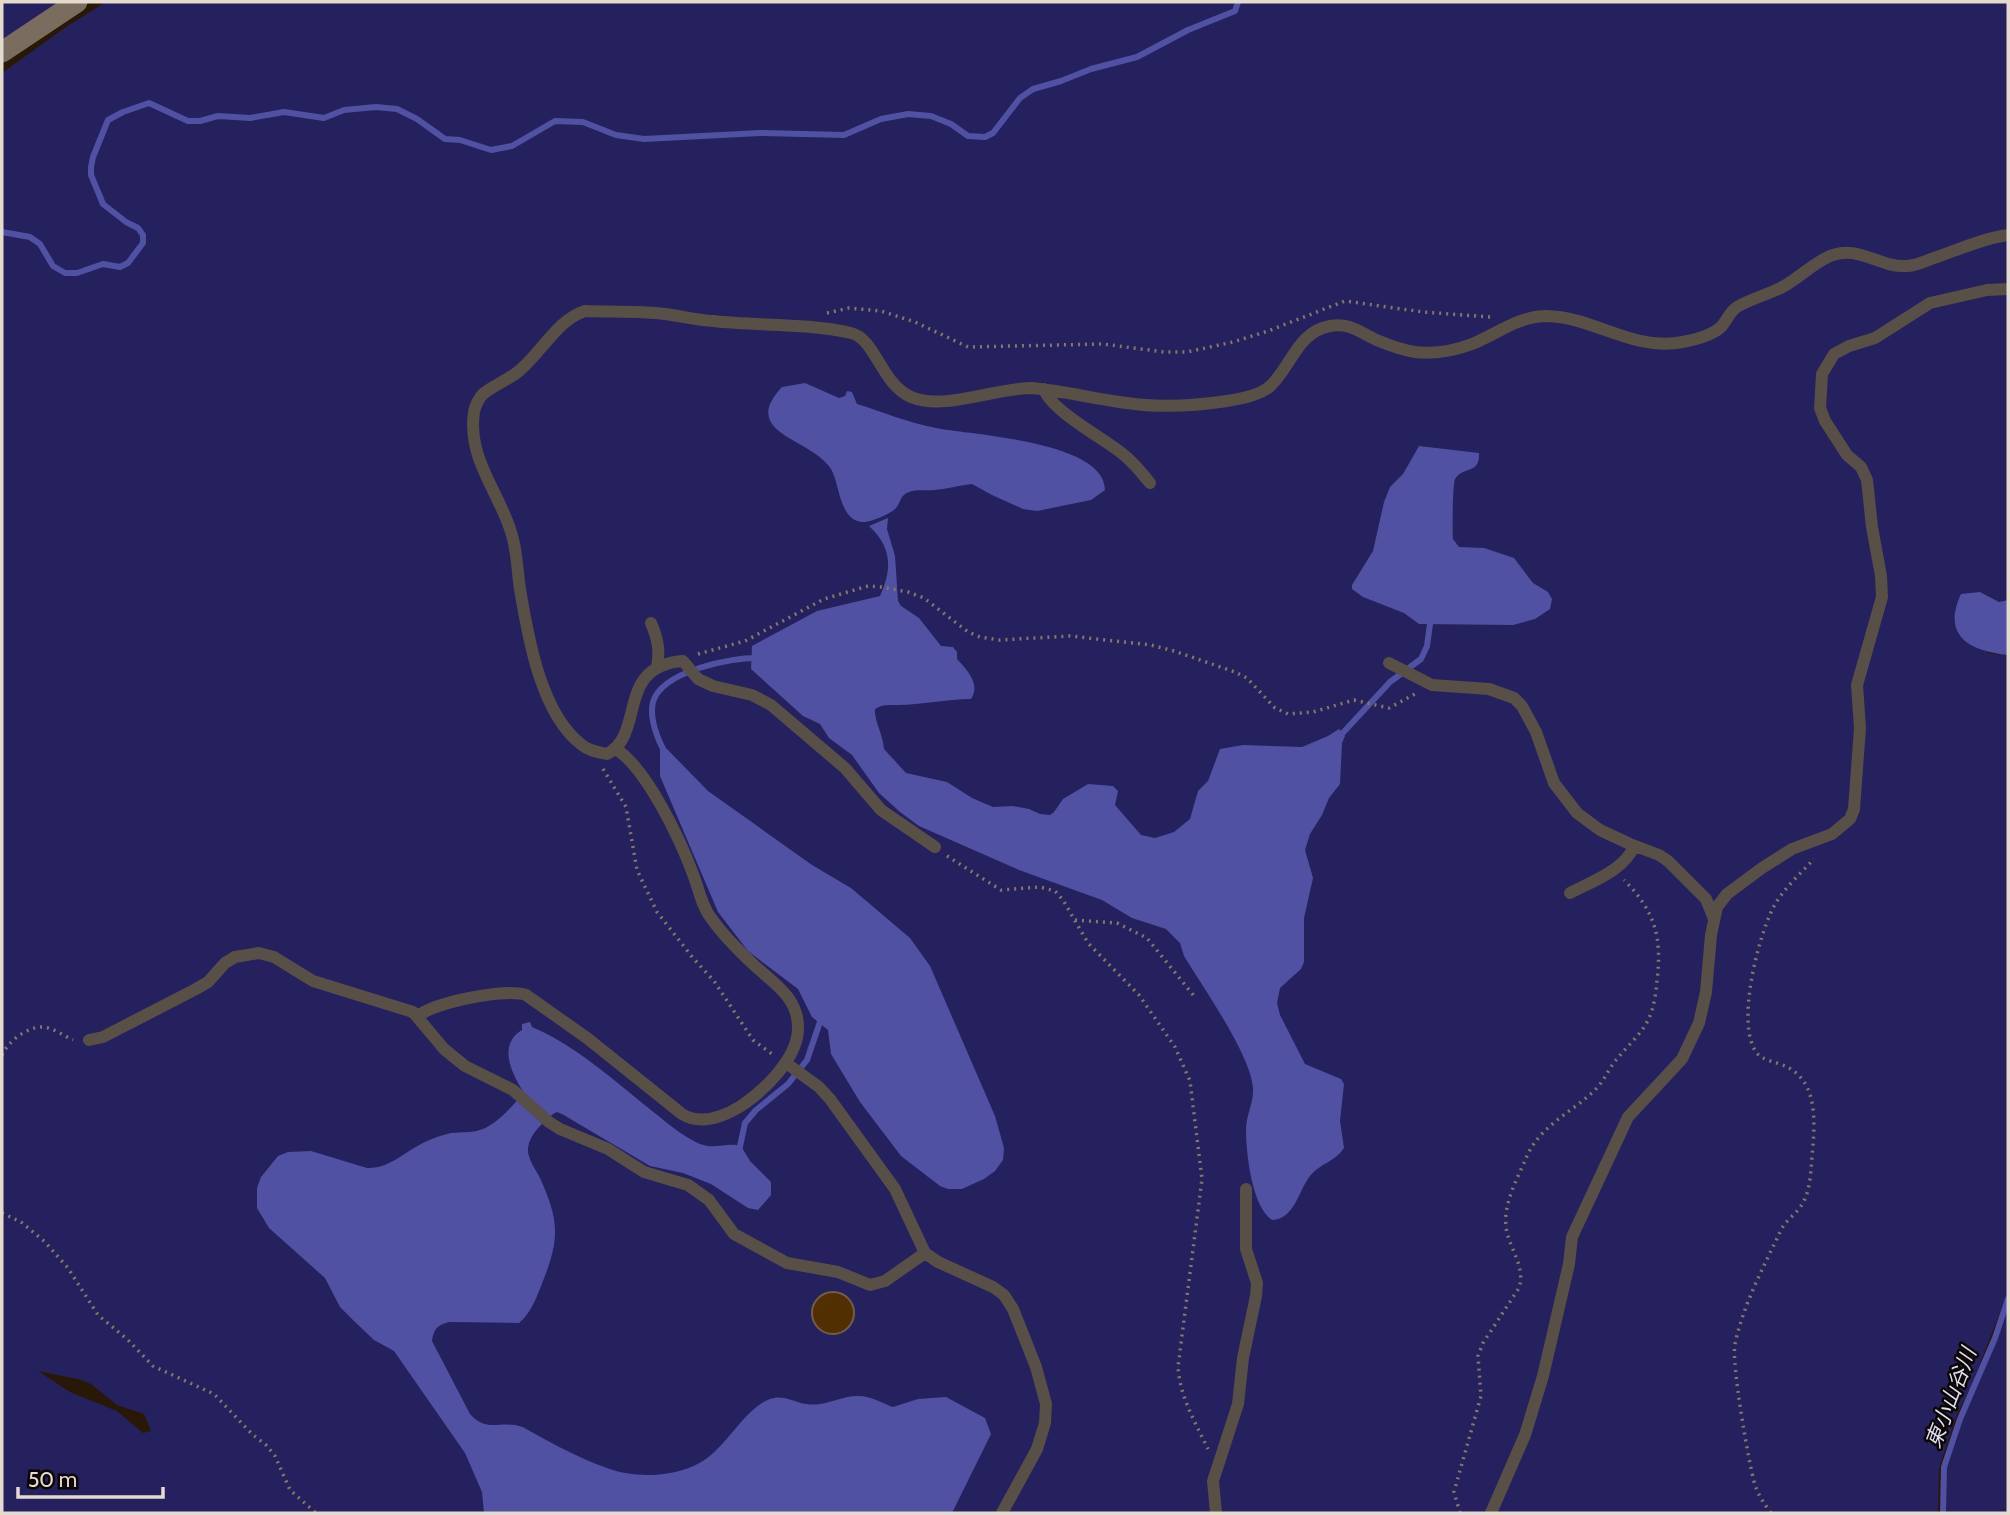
<svg xmlns="http://www.w3.org/2000/svg" width="2010" height="1515" viewBox="0 0 2010 1515" font-family="Cabin,'Noto Sans JP',sans-serif">
	<style>
		.green { fill: #24215e; fill-rule: evenodd }
		.water { fill: #5051a2 }
		.lines { fill: none; stroke-linecap: round; stroke-linejoin: round }
		.stream { stroke: #5051a2; stroke-width: 6 }
		.building { fill: #522f00; stroke: #725d49; stroke-width: 2 }
		.path { stroke: #867868; stroke-width: 3.5; stroke-dasharray: 2 5; stroke-linecap: butt }
		.lane { stroke: #584f46; stroke-width: 12 }
		.secondary { stroke: #7a6c5e; stroke-width: 21 }
		.labels { text-anchor: middle; stroke-width: 5; stroke-linejoin: round; paint-order: stroke }
		.water-label { font-size: 21px; font-style: italic; fill: #dddff7; stroke: #0c0501 }
	</style>
	<rect width="100%" height="100%" fill="#291805"/>
	<!-- green -->
	<path class="green" d="M2,2H62L2,40Z
		M106,2H2008V600L1999,602L1980,592L1955,620L1988,653L2008,655V1292L1970,1389L1957,1414L1939,1468L1938,1513H2V73L66,27ZM38,1371L78,1379L91,1384L117,1405L144,1414L151,1431L143,1433L117,1411L70,1392Z
		M2008,1309V1513H1946L1945,1479L1947,1466L1963,1418Z"/>
	<!-- water -->
	<path class="water" d="M805,383L839,398L845,396L847,391L852,392L857,404C883,412 909,423 936,428C971,435 1105,441 1105,490L1091,500L1037,511L1023,509L992,495L972,484C960,485 948,489 935,490C926,491 917,489 909,492C900,495 901,502 896,508C891,514 869,523 862,522C839,520 840,484 831,469C812,438 738,434 782,387Z
		M1419,446L1479,453C1480,475 1464,465 1455,479C1453,482 1452,531 1453,539L1459,547L1484,548L1514,558L1533,583L1548,592L1552,599L1550,609L1535,619L1513,625L1419,624L1404,613L1363,597L1352,589V585L1373,551L1384,502L1390,487L1403,474Z
		M888,518L887,529L895,556L898,601L901,606L919,618L941,646L953,647L957,652V659C967,670 981,684 971,699C946,699 922,705 897,705C889,705 882,704 875,709C874,721 883,734 884,749L906,773L947,782L972,798L993,807L1013,806L1029,809L1040,814L1050,815L1054,812L1063,799L1088,784L1113,786L1118,791L1115,805L1141,835L1155,838L1174,832L1190,819L1198,791L1208,781L1220,749L1243,745L1302,747L1328,736L1339,729L1345,736L1342,743L1340,784L1329,798L1322,815L1310,834L1305,850L1313,878L1304,918V962L1301,969L1280,988L1277,1003L1280,1015L1305,1064L1341,1079L1344,1084L1340,1121L1344,1148C1336,1161 1319,1164 1310,1176C1298,1191 1295,1219 1272,1220C1252,1207 1246,1153 1246,1130C1246,1115 1254,1103 1253,1088C1251,1055 1202,986 1184,956L1180,943L1166,929L1132,918L1102,900L1019,870L919,826L900,812L879,793L852,755L829,738L820,724L803,716L751,669L752,646L817,611L880,596C893,568 891,546 869,526Z
		M1980,592L1999,602L2008,600V655C1971,651 1941,637 1961,594Z
		M667,749L708,791L812,865L851,888L910,938L930,966L995,1116L1004,1148L1003,1160L995,1171L984,1179L962,1189H948L940,1186L901,1156L860,1102L831,1054L828,1030L812,1017L798,989L748,951L718,912L660,776V750Z
		M530,1022L532,1027C577,1046 613,1080 651,1110C666,1122 682,1136 700,1144C715,1150 727,1142 741,1146L750,1161L771,1182V1195L758,1210L748,1208L711,1184L683,1173L650,1166L562,1114L557,1112L553,1114C543,1123 530,1133 528,1148C527,1158 535,1168 540,1178C559,1220 560,1238 543,1281C537,1296 532,1312 519,1323L449,1322C438,1325 434,1328 432,1341L470,1414C488,1434 500,1419 523,1427C546,1441 600,1469 625,1473C654,1478 690,1474 712,1454C729,1440 749,1406 770,1399C783,1394 794,1402 806,1404C825,1407 840,1396 858,1396C872,1396 881,1403 893,1407L918,1399L946,1397L985,1418L991,1434L952,1513H484L482,1492L465,1453L394,1351L374,1340L354,1321L340,1307L325,1278L269,1228L257,1208V1188L261,1177L278,1156L288,1152L311,1151L367,1168C390,1169 405,1151 425,1142C433,1138 442,1135 451,1133C461,1132 473,1133 483,1129C499,1122 512,1106 524,1093C512,1074 497,1045 522,1030V1024Z"/>
	<g class="lines">
		<!-- stream -->
		<path class="stream" d="M2,232L30,237L40,244L53,266L65,273H77L103,264L120,267L128,263L143,243V235L138,228L126,222L103,204L91,175V167L93,157L108,120L123,112L149,103L188,121H200L218,116L250,118L284,112L324,118L344,110L376,107L397,109L417,119L445,139L460,140L491,150L512,146L555,121L583,122L616,135L644,139L760,133L844,135L881,119L908,114L931,116L951,124L968,136L985,137L993,133L1020,98L1033,89L1061,81L1091,69L1137,57L1188,30L1235,11L1238,2
			M1339,737L1390,682L1421,659L1427,646L1430,624
			M666,754C658,741 649,718 653,702C662,671 732,657 759,658
			M739,1151L745,1123L756,1110L788,1084L807,1060L822,1016
			M1943,1513L1944,1467L1960,1419L1995,1338L2008,1299"/>
	</g>
	<!-- building -->
	<path class="building" d="M812 1313a21 21 0 1 1 42 0a21 21 0 1 1-42 0Z"/>
	<g class="lines">
		<!-- path -->
		<path class="path" d="M827,313L849,308L881,311L915,322L968,347L1103,344L1164,352H1187L1233,342L1268,331L1345,301L1423,312L1490,317
			M698,654L745,641L824,599L868,586L881,587L908,592L924,598L968,632L980,637L999,640L1070,636L1151,645L1174,651L1235,672L1247,678L1275,708L1288,714L1313,712L1354,700L1389,708L1415,694
			M603,769L626,807L637,870L657,912L693,958L714,981L753,1040L772,1054
			M947,856L1001,890L1040,887L1055,891L1063,900L1088,943L1139,995L1175,1047L1190,1081L1202,1179L1178,1367C1180,1397 1195,1422 1208,1449
			M1075,920L1117,923L1147,938L1194,996
			M2,1055C8,1042 26,1027 42,1027C52,1027 64,1036 73,1040
			M2,1213L21,1222L45,1242L68,1268L98,1315L128,1340L153,1366L214,1394L252,1434L266,1445L275,1456L290,1490L316,1513
			M1460,1513L1454,1492L1481,1396L1478,1356L1483,1343L1519,1288C1526,1266 1509,1249 1506,1227C1503,1204 1518,1177 1527,1156C1541,1125 1571,1113 1595,1090C1604,1081 1608,1070 1616,1060C1627,1046 1642,1034 1649,1018C1654,1007 1656,993 1657,981C1662,938 1656,912 1624,880
			M1771,1513C1764,1504 1759,1496 1755,1485C1749,1465 1731,1362 1735,1344C1743,1305 1764,1266 1781,1230C1786,1220 1795,1215 1801,1206C1808,1196 1810,1182 1811,1170C1813,1137 1823,1087 1789,1068C1779,1062 1762,1061 1756,1052C1736,1023 1758,938 1773,908C1783,889 1800,874 1814,859"/>
		<!-- lane -->
		<path class="lane" d="M1044,389C1051,411 1105,439 1124,455C1134,463 1142,473 1150,483
			M651,623C658,639 660,651 657,667
			M1389,663L1432,685L1489,689L1514,698L1522,706L1536,732L1554,783L1577,813L1600,830L1630,844L1659,855L1668,861L1706,899L1714,919
			M935,847L881,810L845,768L771,705L752,695L713,686L698,679L683,661C615,666 646,734 607,754C598,752 589,751 582,745C542,715 529,642 521,595C517,575 518,552 511,532C499,492 467,458 474,412C475,406 479,398 483,394C494,385 508,380 519,371C542,352 557,320 585,311C612,312 639,311 665,314C681,316 697,320 713,321C758,326 806,323 851,333C876,339 881,384 911,397C944,411 996,388 1032,388C1064,391 1095,399 1127,403C1160,408 1194,406 1227,401C1240,399 1257,396 1268,388C1291,369 1296,332 1330,326C1351,322 1362,334 1379,341C1391,346 1403,350 1415,352C1434,354 1454,351 1472,344C1497,334 1518,316 1547,316C1592,317 1630,349 1676,343C1690,341 1710,337 1721,327C1727,321 1729,312 1737,307C1752,298 1771,294 1786,285C1801,276 1814,263 1830,256C1858,244 1879,268 1907,266C1917,266 1927,260 1937,257C1960,249 1984,238 2008,235
			M1570,893C1591,882 1625,870 1634,846
			M418,1016C435,1002 506,988 526,995L587,1038L682,1114C701,1126 723,1117 741,1106C765,1090 799,1057 798,1027C798,997 773,983 754,965C738,950 723,935 711,918C701,905 699,889 693,874C680,839 647,769 616,749
			M89,1040L103,1037L196,989L208,982L225,963L235,957L259,953L274,957L313,981L413,1012L444,1049L465,1066L513,1090L549,1122L560,1129L608,1149L644,1172L688,1185L709,1200L734,1234L787,1263L838,1272L870,1285L885,1281L925,1253
			M786,1063L819,1087L830,1099L895,1189L925,1253L938,1262L993,1287L1004,1295L1013,1309L1036,1367L1046,1404L1045,1423L1037,1449L1002,1513
			M1216,1513L1213,1481L1238,1404L1243,1358L1256,1296L1257,1283L1246,1249V1189
			M1491,1513L1525,1435L1543,1376L1569,1264L1572,1237L1628,1117L1682,1059L1699,1023L1706,992L1711,935L1717,907L1727,894L1762,868L1792,849L1832,834L1850,819L1854,809L1860,728L1857,685L1882,597L1881,576L1872,527L1867,480L1861,467L1847,455L1825,421L1820,408L1822,374L1834,354L1849,346L1875,338L1930,303L1987,290L2008,289"/>
		<!-- secondary -->
		<path class="secondary" d="M2,52L77,2"/>
	</g>
	<g class="labels">
		<!-- water labels -->
		<g class="water-label">
			<text transform="translate(1951 1398) rotate(-69)" y="7">東小山谷川</text>
		</g>
	</g>
	<!-- border -->
	<rect width="2010" height="1515" fill="none" stroke="#e5dace" stroke-width="7"/>
	<!-- scale -->
	<path d="M18 1487v10h145v-10" fill="none" stroke="#e5dace" stroke-width="3.5"/>
	<text x="28" y="1487" font-size="21" fill="#e5dace" stroke="#0c0501" stroke-width="5" paint-order="stroke">50 m</text>
</svg>
